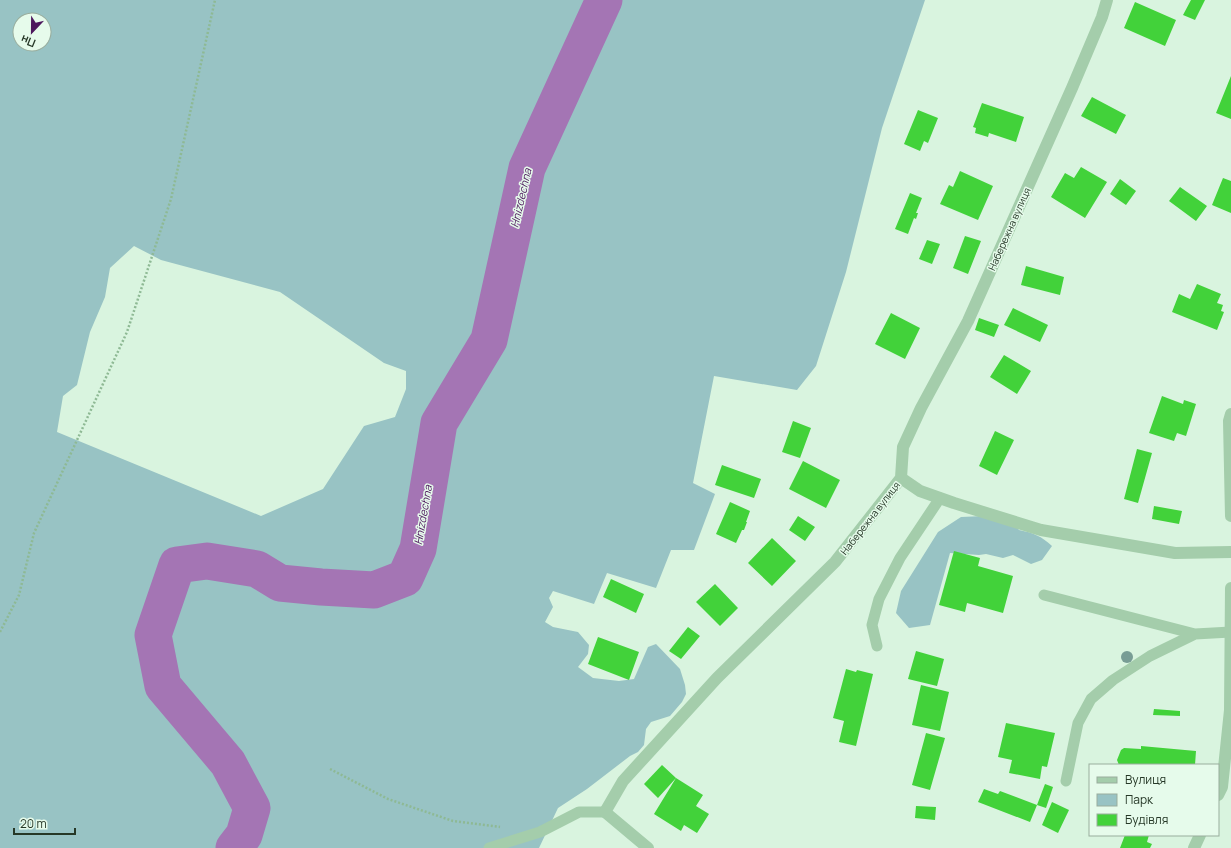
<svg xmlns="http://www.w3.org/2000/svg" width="1231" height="848" viewBox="0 0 1231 848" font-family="Manrope,sans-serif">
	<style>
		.green { fill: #98c3c4; fill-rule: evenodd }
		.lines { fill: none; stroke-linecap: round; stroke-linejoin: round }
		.river { stroke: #a475b4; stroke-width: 37 }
		.building { fill: #42d23a }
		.path { stroke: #8eb994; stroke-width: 2.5; stroke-dasharray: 2 2; stroke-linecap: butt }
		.lane { stroke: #a4cdab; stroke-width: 11 }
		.street { stroke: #a4cdab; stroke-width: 12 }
		.tree { fill: #789d95 }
		.labels { text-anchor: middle; stroke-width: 3; stroke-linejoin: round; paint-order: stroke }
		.street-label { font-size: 10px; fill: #263827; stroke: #e6fbeb }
		.water-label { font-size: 11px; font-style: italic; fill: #4d185d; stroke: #e6fbeb }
	</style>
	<rect width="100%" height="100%" fill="#d9f4df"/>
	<!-- green -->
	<path class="green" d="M0,0H925L882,128L846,272L816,366L797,390L714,376L693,483L715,494L694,550H671L656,588L607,573L594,604L553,591L549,598L553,607L545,622L553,627L578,632L589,645L588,654L578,667L593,678L619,681L634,679L648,647L656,644L680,669L685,685L686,694L682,702L670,716L651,722L646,729L644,745L638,752L630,756L587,789L558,808L539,848H0ZM20,20H44V44H20ZM134,246L161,260L280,292L384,363L406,371V389L395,417L364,426L323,489L261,516L57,432L63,396L77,385L90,332L105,297L110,268Z
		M1007,515L1019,530C1034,533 1041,536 1052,546L1042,560L1031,564L1013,555L1003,558L986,554L979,555L950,553L930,625L909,628L896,613L901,591L938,532L961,517Z"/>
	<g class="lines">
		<!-- river -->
		<path class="river" d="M234,848L244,835L252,808L228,763L163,686L153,635L177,565L207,561L257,569L280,583L321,587L374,590L405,578L418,549L439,423L489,340L527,168L604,0"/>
	</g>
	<!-- building -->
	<path class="building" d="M1191,0H1205L1195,20L1183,15Z
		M1135,2L1176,20L1165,46L1124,28Z
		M1231,76V119L1216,113Z
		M1092,97L1126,115L1116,134L1081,116Z
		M982,103L1024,117L1016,142L989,133L988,137L975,133L976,128L973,127Z
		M918,110L938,118L928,143L924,141L920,151L904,144Z
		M1081,167L1107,182L1085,218L1051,197L1065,173L1074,178Z
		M960,171L993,186L978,220L940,204L949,185L953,187Z
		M1223,178L1231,181V213L1212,205Z
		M1120,179L1136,191L1126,205L1110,194Z
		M1180,187L1207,206L1196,221L1169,201Z
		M910,193L922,198L916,213H918L916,219L914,218L908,234L895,229Z
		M965,236L981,241L968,274L953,268Z
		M927,240L940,244L932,264L919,259Z
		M1026,266L1064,277L1060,295L1021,285Z
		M1197,284L1221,294L1217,303L1223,305L1221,311L1224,312L1217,330L1172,312L1179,294L1190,299Z
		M1013,308L1048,325L1040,342L1004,325Z
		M891,313L920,328L905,359L875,344Z
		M979,318L999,325L994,337L975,330Z
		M1004,355L1031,371L1017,394L990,377Z
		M1162,396L1183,404L1184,400L1196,404L1186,436L1177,433L1174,441L1149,433Z
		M793,421L811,428L800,458L782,452Z
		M995,431L1014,440L997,475L979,466Z
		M1137,449L1152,453L1138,503L1124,499Z
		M803,461L840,480L826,508L789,489Z
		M722,465L761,479L754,498L715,485Z
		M730,502L750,511L746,522H747L744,530H742L736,543L716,534Z
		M1154,506L1182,511L1179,524L1152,519Z
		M798,516L815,527L805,541L789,530Z
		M772,538L796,561L772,586L748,563Z
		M954,551L980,558L978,566L1013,576L1003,613L967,603L965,612L939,605Z
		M611,579L644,594L636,613L603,597Z
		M715,584L738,608L720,626L696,602Z
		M688,627L700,636L681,659L669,651Z
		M598,637L639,652L629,680L588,664Z
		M916,651L944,659L937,686L908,679Z
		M846,669L856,672L857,670L873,674L856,746L839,742L844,721L833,718Z
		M921,685L949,692L940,731L912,725Z
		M1154,709L1180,711V716L1153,715Z
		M1006,723L1055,733L1047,767L1042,766L1040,779L1009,773L1012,760L998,757Z
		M926,733L945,738L930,790L912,785Z
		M1141,746L1196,751L1195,765H1119L1117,760L1121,750L1124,748L1141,749Z
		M662,765L676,778L703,795L696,806L709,814L697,833L684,825L681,831L654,814L676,778L658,798L644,784Z
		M1045,784L1053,787L1046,808L1037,805Z
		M984,789L998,794L1000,791L1037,805L1030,822L978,802Z
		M1052,802L1069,810L1058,833L1042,825Z
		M916,806L936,807L935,820L915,818Z
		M1125,835H1149L1147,842L1152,844L1150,848H1120Z"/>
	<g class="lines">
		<!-- path -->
		<path class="path" d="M0,632L19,595L34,533L127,332L171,199L215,0
			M330,769L388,799L453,821L500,827"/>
		<!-- lane -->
		<path class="lane" d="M1044,595L1195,634L1231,632
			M877,646L872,625L879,599L900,558L940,498
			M1066,781L1078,723L1091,699L1113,680L1150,656L1195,634
			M489,848L540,832L579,812H605"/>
		<!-- street -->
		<path class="street" d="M1231,414L1229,421L1231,516
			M901,478L920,491L954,503L1041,530L1175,553L1231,552
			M1218,795L1222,787L1230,710L1231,588
			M648,848L605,812L623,781L717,678L835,562L901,478L903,447L921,408L968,321L1072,88L1102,17L1107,0
			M1194,848L1200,835"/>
	</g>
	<!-- trees -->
	<circle class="tree" cx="1127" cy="657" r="6"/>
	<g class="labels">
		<!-- street labels -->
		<g class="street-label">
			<text transform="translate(1009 229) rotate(-66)" y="4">Набережна вулиця</text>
			<text transform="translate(870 518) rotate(-52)" y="4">Набережна вулиця</text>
		</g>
		<!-- water labels -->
		<g class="water-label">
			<text transform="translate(521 198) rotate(-77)" y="4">Hnizdechna</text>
			<text transform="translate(423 515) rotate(-80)" y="4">Hnizdechna</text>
		</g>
	</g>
	<!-- legend -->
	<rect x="1089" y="764" width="130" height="72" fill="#e6fbeb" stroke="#99ad9d"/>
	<rect x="1097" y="777" width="20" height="6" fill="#a4cdab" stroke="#99ad9d"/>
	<text x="1125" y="784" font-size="12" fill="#263827">Вулиця</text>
	<rect x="1097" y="794" width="20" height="12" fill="#98c3c4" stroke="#99ad9d"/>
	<text x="1125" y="804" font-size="12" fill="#263827">Парк</text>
	<rect x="1097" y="814" width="20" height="12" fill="#42d23a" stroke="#99ad9d"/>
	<text x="1125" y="824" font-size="12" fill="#263827">Будівля</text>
	<!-- north arrow -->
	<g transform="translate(32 32) rotate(202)"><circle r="19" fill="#e6fbeb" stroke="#99ad9d"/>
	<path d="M0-3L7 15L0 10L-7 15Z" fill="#4d185d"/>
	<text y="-6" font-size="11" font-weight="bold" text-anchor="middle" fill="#263827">Пн</text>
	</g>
	<!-- scale -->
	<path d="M14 828v6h61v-6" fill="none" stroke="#263827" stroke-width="2"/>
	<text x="20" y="828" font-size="12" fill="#263827" stroke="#e6fbeb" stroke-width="3" paint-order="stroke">20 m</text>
</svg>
